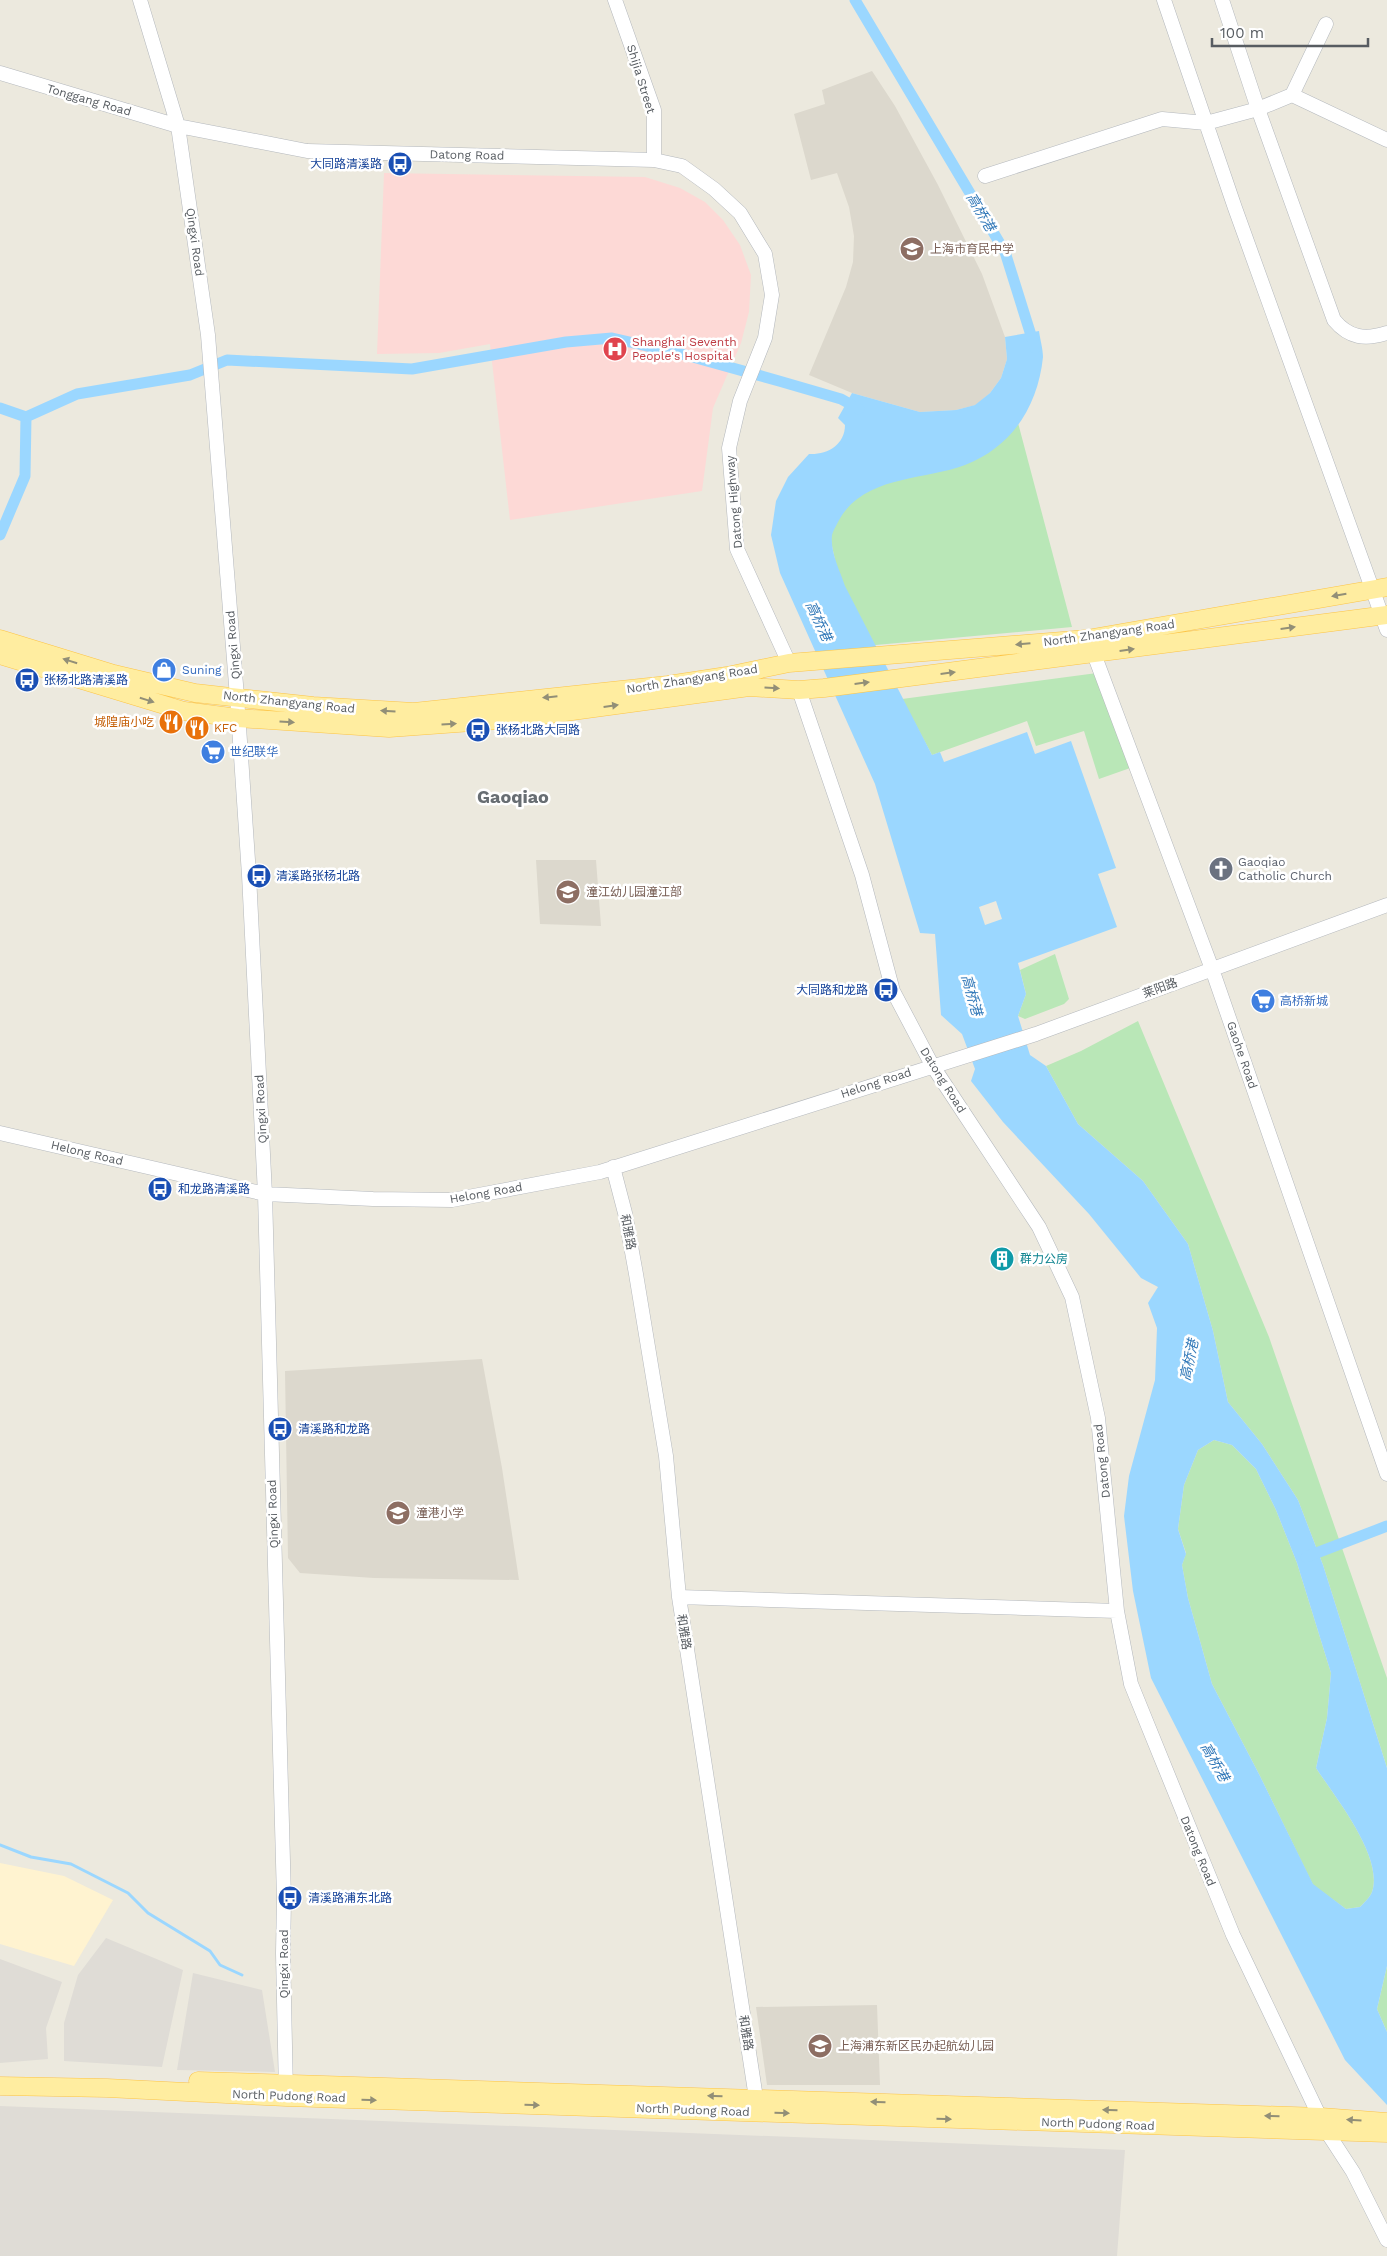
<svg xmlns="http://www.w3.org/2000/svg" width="1387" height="2256" viewBox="0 0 1387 2256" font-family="'Work Sans','Noto Sans SC',sans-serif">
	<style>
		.commercial { fill: #fff3d0 }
		.industrial { fill: #dfdcd6 }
		.education { fill: #dcd8cd }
		.medical { fill: #fdd9d6 }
		.green { fill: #b9e7b7 }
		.water { fill: #9bd7ff; fill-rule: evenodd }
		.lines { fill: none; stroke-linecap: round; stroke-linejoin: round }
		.stream { stroke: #9bd7ff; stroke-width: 3 }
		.canal { stroke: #9bd7ff; stroke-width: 11 }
		.minor-casing { stroke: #b4b8bd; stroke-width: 15 }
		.major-casing { stroke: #fdc446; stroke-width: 19 }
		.minor { stroke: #fff; stroke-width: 14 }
		.major { stroke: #ffeda0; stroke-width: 18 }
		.oneway { fill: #928f77 }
		.labels { text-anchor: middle; stroke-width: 5; stroke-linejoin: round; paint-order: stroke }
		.street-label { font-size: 12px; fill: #575c61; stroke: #fff }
		.transit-label { font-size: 12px; fill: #164399; stroke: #fff; text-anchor: start }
		.education-label { font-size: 12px; fill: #785e54; stroke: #fff; text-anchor: start }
		.health-label { font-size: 12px; fill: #be3a42; stroke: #fff; text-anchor: start }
		.shop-label { font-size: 12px; fill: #366cbe; stroke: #fff; text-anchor: start }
		.food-label { font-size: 12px; fill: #c56008; stroke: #fff; text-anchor: end }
		.worship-label { font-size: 12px; fill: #5b616d; stroke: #fff; text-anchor: start }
		.culture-label { font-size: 12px; fill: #0d838f; stroke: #fff; text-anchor: start }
		.water-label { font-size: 14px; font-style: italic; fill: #3178b8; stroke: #fff }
		.district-label { font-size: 18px; font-weight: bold; fill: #686e73; stroke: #fff }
	</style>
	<rect width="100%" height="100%" fill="#ece9de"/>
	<!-- commercial -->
	<path class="commercial" d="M0,1863L64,1876L113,1900L74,1966L0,1944Z"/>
	<!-- industrial -->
	<path class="industrial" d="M106,1938L183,1970L162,2067L64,2061V2023L78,1975Z
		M0,1959L62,1982L46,2028L48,2059L0,2063Z
		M193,1973L262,1990L275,2072L177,2070Z
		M0,2106L1125,2150L1117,2256H0Z"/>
	<!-- education -->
	<path class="education" d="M872,71L895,106L938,185L982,274L1005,337L1007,359L1001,378L990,393L976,405L956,410L920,412L852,393L809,375L846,287L853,262L854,236L849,207L837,173L811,180L794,114L825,104L822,90Z
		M536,860H596L601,926L540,924Z
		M482,1359L502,1468L519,1580L374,1578L300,1573L288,1558L285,1371Z
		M877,2005L880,2085H767L756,2007Z"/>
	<!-- medical -->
	<path class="medical" d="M384,173L645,177L680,188L705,202L723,220L740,245L751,275L749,312L741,343L713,408L702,491L510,520L490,344L439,353L377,354Z"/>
	<!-- green -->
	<path class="green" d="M1017,419L1072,627L854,647L825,514L846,486Z
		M1097,673L1133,767L1099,779L1084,731L1036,746L1027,721L932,755L902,699Z
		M1055,954L1069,999L1064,1004L1025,1019L1018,1016L1026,994L1020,970Z
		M1138,1021L1269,1337L1387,1678V1768L1323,1565L1298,1500L1262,1444L1228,1402L1213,1331L1188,1244L1143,1181L1078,1124L1046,1066L1081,1051Z
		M1214,1440L1232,1445L1256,1469L1276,1510L1297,1563L1331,1673L1327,1718L1316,1768C1335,1797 1384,1857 1372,1892C1370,1897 1364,1903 1360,1907L1346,1909L1313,1885L1260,1776L1212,1684L1188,1598L1182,1565L1186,1553L1178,1529L1184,1485L1198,1450Z
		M1387,1966V2032L1377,2009Z"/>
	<!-- water -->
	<path class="water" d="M1039,331C1040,339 1043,349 1043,357C1038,406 1012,447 965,465C923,481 862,475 838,522C836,526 833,531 832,535C830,552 840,571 845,586L932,755L940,752L944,762L1027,732L1035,754L1071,741L1116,868L1098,874L1117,927L1018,963L1026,994L1018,1016L1030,1055L1046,1066L1078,1124L1143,1181L1188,1244L1213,1331L1228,1402L1262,1444L1298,1500L1323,1565L1387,1768V1966L1377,2009L1387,2032V2105L1345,2060L1151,1678L1133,1591L1124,1516L1129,1476L1155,1380L1157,1328L1148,1303L1158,1287L1141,1278L1089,1214L1003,1122L971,1081L975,1069L962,1034L941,1015L935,934L920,933L875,784L780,573L771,535L776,501L788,477L809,454C827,455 845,445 845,425L838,418L852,393L920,412L956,410L975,405L990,393L1001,378L1007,359L1005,337ZM996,901L1002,919L985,925L979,907ZM1214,1440L1232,1445L1256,1469L1276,1510L1297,1563L1331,1673L1327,1718L1316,1768C1335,1797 1384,1857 1372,1892C1370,1897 1364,1903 1360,1907L1346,1909L1313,1884L1260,1776L1212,1684L1188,1598L1182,1565L1186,1554L1178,1529L1184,1485L1198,1450Z"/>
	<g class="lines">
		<!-- stream -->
		<path class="stream" d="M0,1845L31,1857L71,1864L128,1893L148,1913L210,1951L220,1965L242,1975"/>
		<!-- canal -->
		<path class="canal" d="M855,0L1005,252L1035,348
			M0,408L26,417L77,394L190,375L227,360L412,369L566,342L612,338L682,354L779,381L841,399L859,409
			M0,535L25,476L26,417
			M1306,1557L1387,1526"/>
		<defs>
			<path id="minor" d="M140,0L178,126L208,335L237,697L249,875L265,1194L284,1899L283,1953L286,2093
				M615,0L654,110V160
				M1164,0L1235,208L1387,630
				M1222,0L1258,109L1334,320C1349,338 1365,340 1387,333
				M0,73L178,126L307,151L654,160L682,166L714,189L740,213L765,254L772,295L765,338L740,401L729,448L737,549L789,663
				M1292,95L1387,140
				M985,176L1162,119L1206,123L1258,109L1292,95L1326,24
				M1091,646L1212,969L1387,1474
				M799,690L862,875L893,991L932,1065L1039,1227L1072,1297L1098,1418L1117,1611L1131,1684L1233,1935L1327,2132L1353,2172L1387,2240
				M0,1133L265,1194L373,1199L452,1200L600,1172L1036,1034L1387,905
				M613,1167L625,1213L636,1274L666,1456L679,1597L756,2098
				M679,1597L1117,1611"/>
			<path id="major" d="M0,639L114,674L195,693L313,706L414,712L668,685L727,676L789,663L1087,639L1387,587
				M0,655L184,711L238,718L389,728L513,719L749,687L799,690L824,688L1387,615
				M198,2081L1321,2117L1387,2122
				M0,2086L107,2088L286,2097L1387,2133"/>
		</defs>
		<!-- minor casing -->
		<use href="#minor" class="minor-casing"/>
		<!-- major casing -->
		<use href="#major" class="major-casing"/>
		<!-- minor -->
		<use href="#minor" class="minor"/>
		<!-- major -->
		<use href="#major" class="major"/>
	</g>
	<!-- one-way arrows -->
	<defs><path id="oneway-solid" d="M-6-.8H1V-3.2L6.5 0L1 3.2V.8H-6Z" transform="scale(1.25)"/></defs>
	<g class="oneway">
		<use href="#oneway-solid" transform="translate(1339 595) rotate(170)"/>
		<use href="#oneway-solid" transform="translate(1288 628) rotate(-8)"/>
		<use href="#oneway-solid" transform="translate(1023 644) rotate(175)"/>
		<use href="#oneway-solid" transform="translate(1127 650) rotate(-8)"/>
		<use href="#oneway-solid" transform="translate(70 661) rotate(-163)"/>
		<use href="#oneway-solid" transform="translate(948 673) rotate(-7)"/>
		<use href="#oneway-solid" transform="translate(862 683) rotate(-7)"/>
		<use href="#oneway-solid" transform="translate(772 688) rotate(3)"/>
		<use href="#oneway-solid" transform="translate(550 697) rotate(174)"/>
		<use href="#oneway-solid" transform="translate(147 700) rotate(17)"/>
		<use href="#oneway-solid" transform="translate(611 706) rotate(-8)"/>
		<use href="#oneway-solid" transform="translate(388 711) rotate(-177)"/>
		<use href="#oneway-solid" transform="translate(287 722) rotate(4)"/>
		<use href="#oneway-solid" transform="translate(449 724) rotate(-4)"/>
		<use href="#oneway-solid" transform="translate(715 2096) rotate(-178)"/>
		<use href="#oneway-solid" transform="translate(369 2100) rotate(2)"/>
		<use href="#oneway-solid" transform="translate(878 2102) rotate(-178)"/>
		<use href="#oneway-solid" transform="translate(532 2105) rotate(2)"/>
		<use href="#oneway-solid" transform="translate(1110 2110) rotate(-178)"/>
		<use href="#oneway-solid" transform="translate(782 2113) rotate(2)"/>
		<use href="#oneway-solid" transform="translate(1272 2116) rotate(-178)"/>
		<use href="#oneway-solid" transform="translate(944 2119) rotate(2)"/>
		<use href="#oneway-solid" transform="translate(1354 2120) rotate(-176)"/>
	</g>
	<!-- icons -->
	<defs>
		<symbol id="bus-disc" viewBox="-11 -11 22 22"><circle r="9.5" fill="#1a4fb4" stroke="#fff"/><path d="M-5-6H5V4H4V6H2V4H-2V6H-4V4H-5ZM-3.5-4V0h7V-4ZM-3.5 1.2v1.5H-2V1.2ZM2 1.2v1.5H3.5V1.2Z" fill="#fff"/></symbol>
		<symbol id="school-disc" viewBox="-11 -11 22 22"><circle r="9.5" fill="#8d6e63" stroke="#fff"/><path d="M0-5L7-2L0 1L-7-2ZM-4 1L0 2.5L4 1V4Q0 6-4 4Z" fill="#fff"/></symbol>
		<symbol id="hospital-disc" viewBox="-11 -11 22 22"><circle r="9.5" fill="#e0444e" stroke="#fff"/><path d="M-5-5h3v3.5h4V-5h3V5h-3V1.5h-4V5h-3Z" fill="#fff"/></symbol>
		<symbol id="shop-disc" viewBox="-11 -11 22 22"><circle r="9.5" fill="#3f7fe0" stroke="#fff"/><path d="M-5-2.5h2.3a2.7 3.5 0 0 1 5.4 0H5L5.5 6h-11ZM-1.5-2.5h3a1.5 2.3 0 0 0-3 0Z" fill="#fff"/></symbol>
		<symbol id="restaurant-disc" viewBox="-11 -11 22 22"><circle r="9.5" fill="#e8710a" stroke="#fff"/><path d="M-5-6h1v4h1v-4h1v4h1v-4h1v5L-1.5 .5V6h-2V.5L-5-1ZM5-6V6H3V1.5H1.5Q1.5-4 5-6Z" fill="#fff"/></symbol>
		<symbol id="supermarket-disc" viewBox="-11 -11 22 22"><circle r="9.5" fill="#3f7fe0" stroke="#fff"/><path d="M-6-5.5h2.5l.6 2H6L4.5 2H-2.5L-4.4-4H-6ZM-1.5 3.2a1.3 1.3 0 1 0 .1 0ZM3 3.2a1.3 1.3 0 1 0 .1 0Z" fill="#fff"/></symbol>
		<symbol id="church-disc" viewBox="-11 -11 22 22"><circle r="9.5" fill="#6b7280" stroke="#fff"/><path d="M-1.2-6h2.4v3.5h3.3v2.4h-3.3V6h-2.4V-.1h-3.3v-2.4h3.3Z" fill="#fff"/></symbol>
		<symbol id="building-disc" viewBox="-11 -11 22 22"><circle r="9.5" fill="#0f9aa8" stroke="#fff"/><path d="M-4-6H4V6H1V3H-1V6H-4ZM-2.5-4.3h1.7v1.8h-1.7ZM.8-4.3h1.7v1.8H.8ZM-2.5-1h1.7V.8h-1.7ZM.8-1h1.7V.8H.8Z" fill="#fff"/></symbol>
	</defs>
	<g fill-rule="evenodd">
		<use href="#bus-disc" x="386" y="150" width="28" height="28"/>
		<use href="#school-disc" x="898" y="235" width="28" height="28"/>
		<use href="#hospital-disc" x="601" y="335" width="28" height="28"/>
		<use href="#shop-disc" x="150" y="656" width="28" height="28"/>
		<use href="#bus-disc" x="13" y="666" width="28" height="28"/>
		<use href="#restaurant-disc" x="157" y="708" width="28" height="28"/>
		<use href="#restaurant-disc" x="183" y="714" width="28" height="28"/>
		<use href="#bus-disc" x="464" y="716" width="28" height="28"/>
		<use href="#supermarket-disc" x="199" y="738" width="28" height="28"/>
		<use href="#church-disc" x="1207" y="855" width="28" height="28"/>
		<use href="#bus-disc" x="245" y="862" width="28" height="28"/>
		<use href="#school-disc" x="554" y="878" width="28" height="28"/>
		<use href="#bus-disc" x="872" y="976" width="28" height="28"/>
		<use href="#supermarket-disc" x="1249" y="987" width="28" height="28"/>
		<use href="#bus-disc" x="146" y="1175" width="28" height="28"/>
		<use href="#building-disc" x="988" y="1245" width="28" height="28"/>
		<use href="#bus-disc" x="266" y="1415" width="28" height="28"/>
		<use href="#school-disc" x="384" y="1499" width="28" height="28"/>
		<use href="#bus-disc" x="276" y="1884" width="28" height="28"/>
		<use href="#school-disc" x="806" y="2032" width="28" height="28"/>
	</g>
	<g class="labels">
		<!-- street labels -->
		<g class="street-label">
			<text transform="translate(641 79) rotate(73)" y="4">Shijia Street</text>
			<text transform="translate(89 100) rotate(16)" y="4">Tonggang Road</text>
			<text transform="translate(467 155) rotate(1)" y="4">Datong Road</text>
			<text transform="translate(195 242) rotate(82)" y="4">Qingxi Road</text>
			<text transform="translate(734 502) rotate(-95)" y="4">Datong Highway</text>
			<text transform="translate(1109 633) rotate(-8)" y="4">North Zhangyang Road</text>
			<text transform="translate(233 645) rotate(-95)" y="4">Qingxi Road</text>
			<text transform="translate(692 679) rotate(-9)" y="4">North Zhangyang Road</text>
			<text transform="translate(289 702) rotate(6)" y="4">North Zhangyang Road</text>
			<text transform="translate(1160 988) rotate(-20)" y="4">莱阳路</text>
			<text transform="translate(1242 1055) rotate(71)" y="4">Gaohe Road</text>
			<text transform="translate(943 1080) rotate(58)" y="4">Datong Road</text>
			<text transform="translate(876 1083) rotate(-18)" y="4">Helong Road</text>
			<text transform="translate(261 1109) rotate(-93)" y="4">Qingxi Road</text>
			<text transform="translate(87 1153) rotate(13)" y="4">Helong Road</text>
			<text transform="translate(486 1193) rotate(-10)" y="4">Helong Road</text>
			<text transform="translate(628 1232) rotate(79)" y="4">和雅路</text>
			<text transform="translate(1102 1461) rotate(-96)" y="4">Datong Road</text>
			<text transform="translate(273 1514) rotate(-92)" y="4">Qingxi Road</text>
			<text transform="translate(684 1632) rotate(81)" y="4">和雅路</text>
			<text transform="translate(1198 1851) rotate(68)" y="4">Datong Road</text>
			<text transform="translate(284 1964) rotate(-90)" y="4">Qingxi Road</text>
			<text transform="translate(746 2033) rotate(81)" y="4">和雅路</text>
			<text transform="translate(289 2096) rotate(2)" y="4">North Pudong Road</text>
			<text transform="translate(693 2110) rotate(2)" y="4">North Pudong Road</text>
			<text transform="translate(1098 2124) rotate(2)" y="4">North Pudong Road</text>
		</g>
		<!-- transit labels -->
		<g class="transit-label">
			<text x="382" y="168" text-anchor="end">大同路清溪路</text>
			<text x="44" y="684">张杨北路清溪路</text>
			<text x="496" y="734">张杨北路大同路</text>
			<text x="276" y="880">清溪路张杨北路</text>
			<text x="868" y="994" text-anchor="end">大同路和龙路</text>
			<text x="178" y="1193">和龙路清溪路</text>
			<text x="298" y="1433">清溪路和龙路</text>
			<text x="308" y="1902">清溪路浦东北路</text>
		</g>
		<!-- education labels -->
		<g class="education-label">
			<text x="930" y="253">上海市育民中学</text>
			<text x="586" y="896">潼江幼儿园潼江部</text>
			<text x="416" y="1517">潼港小学</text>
			<text x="838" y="2050">上海浦东新区民办起航幼儿园</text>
		</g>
		<!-- health labels -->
		<g class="health-label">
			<text x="632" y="346">Shanghai Seventh<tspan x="632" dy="14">People's Hospital</tspan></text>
		</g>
		<!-- shop labels -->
		<g class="shop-label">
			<text x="182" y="674">Suning</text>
			<text x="230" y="756">世纪联华</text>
			<text x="1280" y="1005">高桥新城</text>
		</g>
		<!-- food labels -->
		<g class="food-label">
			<text x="154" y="726">城隍庙小吃</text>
			<text x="214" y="732" text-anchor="start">KFC</text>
		</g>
		<!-- worship labels -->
		<g class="worship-label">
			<text x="1238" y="866">Gaoqiao<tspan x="1238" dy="14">Catholic Church</tspan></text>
		</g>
		<!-- culture labels -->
		<g class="culture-label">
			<text x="1020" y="1263">群力公房</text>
		</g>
		<!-- water labels -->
		<g class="water-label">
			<text transform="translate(981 212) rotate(59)" y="5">高桥港</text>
			<text transform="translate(819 621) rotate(65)" y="5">高桥港</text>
			<text transform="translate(972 995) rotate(74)" y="5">高桥港</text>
			<text transform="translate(1189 1360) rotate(-78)" y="5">高桥港</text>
			<text transform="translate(1215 1762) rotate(60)" y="5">高桥港</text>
		</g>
		<!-- district labels -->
		<g class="district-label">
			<text x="513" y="803">Gaoqiao</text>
		</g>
	</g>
	<!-- scale -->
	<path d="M1212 38v8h156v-8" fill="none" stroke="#575c61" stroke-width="2.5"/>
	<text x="1220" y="38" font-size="15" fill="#575c61" stroke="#ffffff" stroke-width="4" paint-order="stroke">100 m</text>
</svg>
